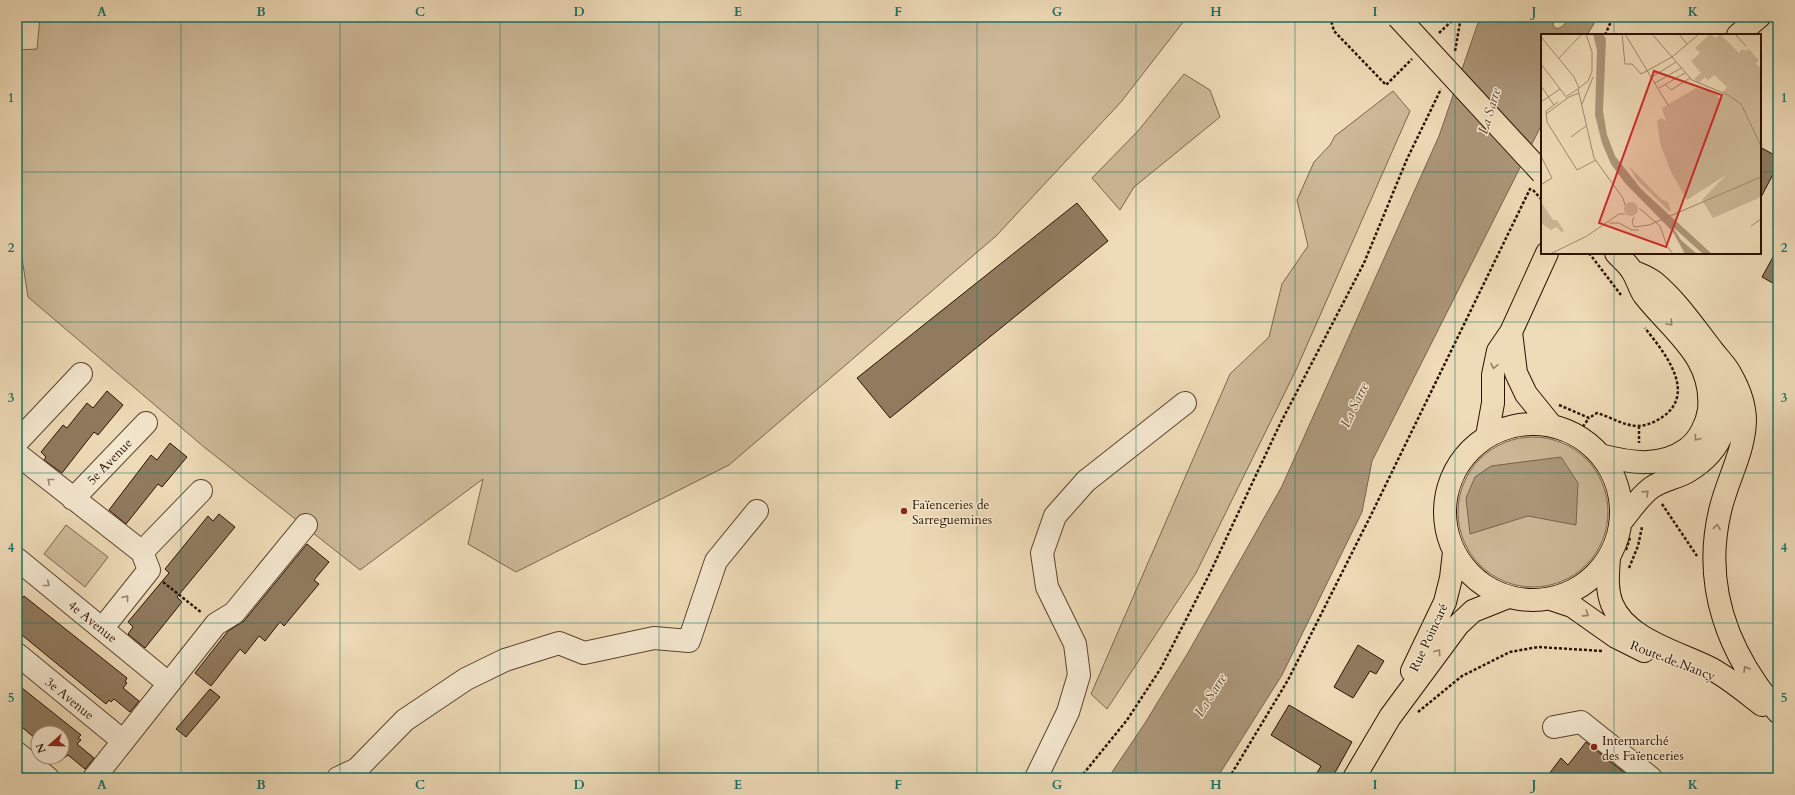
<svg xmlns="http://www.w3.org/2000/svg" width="1795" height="795" viewBox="0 0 1795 795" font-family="Cardo,serif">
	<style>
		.green { fill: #cdb998; stroke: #7c664c }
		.water { fill: #ac9779; stroke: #786249 }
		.building { fill: #907b5f; stroke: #2b1200 }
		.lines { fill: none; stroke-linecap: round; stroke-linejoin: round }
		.minor-casing { stroke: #5c442e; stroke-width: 24 }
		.major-casing { stroke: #2b1200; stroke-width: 24 }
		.path { stroke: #2b1200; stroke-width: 2.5; stroke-dasharray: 3 2; stroke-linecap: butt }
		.minor { stroke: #f4e8d0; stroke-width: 22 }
		.major { stroke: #eedbb7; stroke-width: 22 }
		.major-bridge-casing { stroke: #2b1200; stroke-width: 24; stroke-linecap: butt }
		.path-bridge { stroke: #2b1200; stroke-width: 2.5; stroke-dasharray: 3 2; stroke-linecap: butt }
		.major-bridge { stroke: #eedbb7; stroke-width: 22 }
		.oneway { stroke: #968165 }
		.oneway2 { stroke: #9a8872 }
		.grid { fill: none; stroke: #0f766e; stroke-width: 1; stroke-opacity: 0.55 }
		.poi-dot { fill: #8f2418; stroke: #f4e8d0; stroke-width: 1.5 }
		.labels { text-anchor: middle; stroke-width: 3; stroke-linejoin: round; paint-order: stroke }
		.street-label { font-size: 13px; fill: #2b1200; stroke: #f4e8d0 }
		.poi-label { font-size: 13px; fill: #2b1200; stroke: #f4e8d0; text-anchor: start }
		.water-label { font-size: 14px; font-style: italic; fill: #5f4730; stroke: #f4e8d0 }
		.inset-road { fill: none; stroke: #a08b6e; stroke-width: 1 }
		.view { fill: #d62828; fill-opacity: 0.15; stroke: #d62828; stroke-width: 2 }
		.inset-edge { fill: none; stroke: #2b1200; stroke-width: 2 }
		.neatline { fill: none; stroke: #0f766e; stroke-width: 1.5 }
		.grid-label { font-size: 13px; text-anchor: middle; font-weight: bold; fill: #0f766e }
	</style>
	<rect width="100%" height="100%" fill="#eedbb7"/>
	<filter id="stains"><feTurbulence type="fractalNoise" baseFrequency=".005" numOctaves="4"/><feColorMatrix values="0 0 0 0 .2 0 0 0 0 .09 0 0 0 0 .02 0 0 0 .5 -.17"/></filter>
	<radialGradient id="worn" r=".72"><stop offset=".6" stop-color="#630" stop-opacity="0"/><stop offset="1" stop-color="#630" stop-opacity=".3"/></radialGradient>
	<!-- green -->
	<path class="green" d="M40,17H1187L1121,102L996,236L729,465L516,572L468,544L483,479L360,570L204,447L28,297L17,226V50L37,49Z
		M1184,74L1210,90L1220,117L1134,187L1120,210L1092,178L1138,131Z
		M1393,91L1410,111L1296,370L1196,573L1107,709L1091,694L1230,374L1269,337L1282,284L1308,246L1297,200L1314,162L1330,145L1335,136Z
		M1458 512a75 75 0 1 1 150 0a75 75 0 1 1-150 0Z
		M66,525L108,557L85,587L44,554Z"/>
	<!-- water -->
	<path class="water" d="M1480,17H1554L1553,25L1555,28C1562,30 1565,23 1569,17H1598L1587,35H1542V124L1372,461L1362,512L1308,622L1282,675L1217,778H1108L1145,723L1189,651L1282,486L1439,136Z
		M1561,457L1578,483L1576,525L1528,516L1470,534L1466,498L1475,477L1491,466Z"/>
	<!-- building -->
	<path class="building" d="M1760,147L1778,157V165L1760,199Z
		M1077,203L1108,241L890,418L857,378Z
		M1778,248V286L1762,277Z
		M107,391L123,405L98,435L94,432L62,473L44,460L46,457L41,452L63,425L67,428L87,403L93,408Z
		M170,443L187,457L162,487L158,484L126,524L109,510L151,455L157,460Z
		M219,514L235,527L177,597L182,602L145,648L128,634L133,627L128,622L169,573L165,569L208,516L213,521Z
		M307,544L329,562L314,580L319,584L284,626L280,622L265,641L259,636L245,654L240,649L211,686L195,673L228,631L244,621Z
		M24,596L127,678L125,682L127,683L123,688L139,701L130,712L114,699L111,702L109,700L106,704L17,631V605Z
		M1358,645L1384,661L1376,674L1370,671L1353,698L1334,687Z
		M17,684L81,735L78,738L81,740L77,744L94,758L85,769L68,755L60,761L55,757H62V733H38V743L35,740L36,739L17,723Z
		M210,689L220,697L186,737L176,729Z
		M1289,705L1352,742L1332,778H1314L1321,766L1271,735Z
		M1586,742L1631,778H1546L1561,758L1568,765Z"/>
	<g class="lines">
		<defs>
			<path id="minor" d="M17,442L81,374
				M17,454L142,552L149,570L102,629
				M73,499L146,423
				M142,552L201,491
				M17,559L168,683
				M17,654L123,741
				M1554,727L1581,722L1651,778
				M17,753L48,778
				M94,778L216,624L234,613L306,525
				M338,778L357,769L405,720L466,679L505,660L559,643L584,653L654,638L689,641L716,561L757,511
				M1036,778L1068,712L1079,675L1075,644L1047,587L1042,553L1055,516L1086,481L1185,403"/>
			<path id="major" d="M1738,35L1759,17
				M1632,271C1639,274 1648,277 1654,282C1677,301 1695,328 1713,351C1719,359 1727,366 1731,375C1739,389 1745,405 1745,421C1744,453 1727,480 1720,511C1702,587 1729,655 1778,712
				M1511,332L1516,373L1526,394L1551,425
				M1445 512a88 88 0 1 1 176 0a88 88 0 1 1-176 0Z
				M1487,436L1493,403V375L1498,351L1511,332L1547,253
				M1600,455C1630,463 1661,468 1687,449C1699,440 1707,424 1709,410C1714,357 1673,332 1644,295C1639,288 1637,278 1632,271C1628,264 1621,259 1616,253
				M1621,522C1630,511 1639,497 1651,488C1662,480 1676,478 1687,472C1726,449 1733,416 1723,375
				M1609,558C1608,573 1606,589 1612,604C1626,639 1678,652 1710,668C1729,678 1745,692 1762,705
				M1551,599L1572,606L1616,637L1644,651
				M1412,671L1445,602L1451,578L1454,552
				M1354,778L1390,717L1458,625L1473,611L1508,597"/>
		</defs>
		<!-- minor casing -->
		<use href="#minor" class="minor-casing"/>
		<!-- major casing -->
		<use href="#major" class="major-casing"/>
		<!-- path -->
		<path class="path" d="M1330,17L1334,31L1386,85L1412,59
			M1439,33L1456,17
			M1605,35L1613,17
			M1455,51L1461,17
			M1589,253L1621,295
			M1559,405L1589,418L1597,413C1611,417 1624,426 1638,426C1647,426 1657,421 1664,416C1697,391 1663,351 1645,328
			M1639,426V443
			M1577,435L1589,418
			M1662,504L1697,556
			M1626,550L1630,538
			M1629,568L1638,546L1642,527
			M163,582L202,613
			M1418,712L1462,676L1510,652L1538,647L1602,651
			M1080,778L1127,720L1161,668L1209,575L1280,424L1364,263L1407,159L1441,89
			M1229,778L1288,680L1370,517L1531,187"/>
		<!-- minor -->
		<use href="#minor" class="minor"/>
		<!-- major -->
		<use href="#major" class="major"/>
		<defs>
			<path id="major-bridge" d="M1398,17L1542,173"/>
		</defs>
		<!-- major-bridge casing -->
		<use href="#major-bridge" class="major-bridge-casing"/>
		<!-- path-bridge -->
		<path class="path-bridge" d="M1533,190L1542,200"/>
		<!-- major-bridge -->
		<use href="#major-bridge" class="major-bridge"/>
	</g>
	<!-- one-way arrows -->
	<defs><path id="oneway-chevron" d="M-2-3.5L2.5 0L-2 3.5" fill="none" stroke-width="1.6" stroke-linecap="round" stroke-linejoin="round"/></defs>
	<g class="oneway">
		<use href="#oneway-chevron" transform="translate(1670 323) rotate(47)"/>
		<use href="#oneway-chevron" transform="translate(1494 366) rotate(102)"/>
		<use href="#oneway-chevron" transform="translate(1697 438) rotate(127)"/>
		<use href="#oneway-chevron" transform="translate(1646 493) rotate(-44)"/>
		<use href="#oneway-chevron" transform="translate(1717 527) rotate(-81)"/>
		<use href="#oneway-chevron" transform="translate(1586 614) rotate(33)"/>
		<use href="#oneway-chevron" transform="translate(1438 652) rotate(-54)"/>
		<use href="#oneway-chevron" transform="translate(1746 669) rotate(-121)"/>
	</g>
	<g class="oneway2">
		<use href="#oneway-chevron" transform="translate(50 481) rotate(-141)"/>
		<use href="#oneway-chevron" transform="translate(47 584) rotate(39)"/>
		<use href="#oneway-chevron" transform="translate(126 598) rotate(-51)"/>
	</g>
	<!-- grid -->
	<path class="grid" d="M181,17V778M340,17V778M500,17V778M659,17V778M818,17V778M977,17V778M1136,17V778M1295,17V778M1455,17V778M1614,17V35M17,172H1542M1760,172H1778M1614,253V778M17,322H1778M17,473H1778M17,623H1778"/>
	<!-- markers -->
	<g class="poi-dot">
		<circle cx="904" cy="511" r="4"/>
		<circle cx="1594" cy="747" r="4"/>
	</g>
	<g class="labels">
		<!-- street labels -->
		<g class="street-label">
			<text transform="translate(109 461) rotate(-46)" y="5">5e Avenue</text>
			<text transform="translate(93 621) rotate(39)" y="5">4e Avenue</text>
			<text transform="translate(1428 637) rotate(-65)" y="5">Rue Poincaré</text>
			<text transform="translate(1673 660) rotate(21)" y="5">Route de Nancy</text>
			<text transform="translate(70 698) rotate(39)" y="5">3e Avenue</text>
		</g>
		<!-- poi labels -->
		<g class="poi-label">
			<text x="912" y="509">Faïenceries de<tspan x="912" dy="15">Sarreguemines</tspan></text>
			<text x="1602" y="745">Intermarché<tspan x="1602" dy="15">des Faïenceries</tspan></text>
		</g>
		<!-- water labels -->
		<g class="water-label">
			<text transform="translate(1489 111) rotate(-73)" y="5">La Sarre</text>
			<text transform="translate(1354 405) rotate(-65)" y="5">La Sarre</text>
			<text transform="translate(1210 695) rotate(-58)" y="5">La Sarre</text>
		</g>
	</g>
	<!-- overview -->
	<g transform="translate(1541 34)">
		<rect width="220" height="220" fill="#eedbb7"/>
		<path d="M169,0L175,4L179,0L198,19L201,15L205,17L208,15L218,27L215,29L220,35V163L172,184L161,166L185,141L146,166L130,138L119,109L116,87L120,84L125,87L121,74L155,54L177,59L176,63L181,65L183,60L181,58L186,53L173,41L167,46L164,43L158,49L153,45L160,39L150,27L159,19L154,14ZM88,132L120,165L127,168L130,177H128L95,145ZM0,168L12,186H16L23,197L20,198L16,193L10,196L0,189ZM83 175a7 7 0 1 1 14 0a7 7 0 1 1-14 0Z" fill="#cdb998"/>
		<path d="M52,0H62L65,5L62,77L66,101L74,122L100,155L171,220H162L131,192L140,206L156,220H144L132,198L84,149L70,130L61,109L54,81L56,16Z" fill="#ac9779"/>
		<path class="inset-road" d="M45,0L51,18V37L47,47L37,55L53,124L82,164L84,171M81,0L84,30H91L100,40L131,23L158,0M84,0L127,71M111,0L151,46L187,61L200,70L220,112M138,0L146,10M194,0L205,12M1,4L33,43L38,54M18,24L41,0M0,30L26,64M111,43L135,28M114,49L140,34M124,50L130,56L149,44M0,52L13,71M118,54L144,39M26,62L37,55M0,68L19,55M41,70L52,43M5,77L6,88L36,136L55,126M5,77L17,68M5,80L28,63L38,59M30,103L45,92M0,122L11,144L1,150M98,174L119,192L126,212L132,220M93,183L91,188L93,193L108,191L220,143M68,189H78L91,196H98M210,192L220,185M9,220L46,202L78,180H84"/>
		<path class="view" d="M113,37L181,61L125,213L58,189Z"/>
		<rect width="220" height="220" class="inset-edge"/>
	</g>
	<!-- margin -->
	<rect width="1795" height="795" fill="none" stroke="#eedbb7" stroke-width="44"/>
	<!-- north arrow -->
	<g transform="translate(50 745) rotate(250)"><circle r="19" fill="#f4e8d0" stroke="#a4927d"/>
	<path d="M0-3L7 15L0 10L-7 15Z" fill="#8f2418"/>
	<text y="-6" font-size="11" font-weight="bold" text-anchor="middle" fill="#2b1200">N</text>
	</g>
	<rect x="22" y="22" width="1751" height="751" class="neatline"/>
	<g class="grid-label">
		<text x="102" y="16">A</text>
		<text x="261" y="16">B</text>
		<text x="420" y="16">C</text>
		<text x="579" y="16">D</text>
		<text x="738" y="16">E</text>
		<text x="898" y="16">F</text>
		<text x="1057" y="16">G</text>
		<text x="1216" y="16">H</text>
		<text x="1375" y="16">I</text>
		<text x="1534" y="16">J</text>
		<text x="1693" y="16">K</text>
		<text x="11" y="102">1</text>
		<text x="1784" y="102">1</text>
		<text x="11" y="252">2</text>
		<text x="1784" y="252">2</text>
		<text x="11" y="402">3</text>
		<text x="1784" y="402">3</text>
		<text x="11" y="552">4</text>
		<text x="1784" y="552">4</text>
		<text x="11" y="702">5</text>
		<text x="1784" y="702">5</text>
		<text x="102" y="789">A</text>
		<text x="261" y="789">B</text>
		<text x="420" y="789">C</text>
		<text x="579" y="789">D</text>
		<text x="738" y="789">E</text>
		<text x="898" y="789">F</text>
		<text x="1057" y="789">G</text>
		<text x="1216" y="789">H</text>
		<text x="1375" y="789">I</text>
		<text x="1534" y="789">J</text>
		<text x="1693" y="789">K</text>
	</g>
	<rect width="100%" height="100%" filter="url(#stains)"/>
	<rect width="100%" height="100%" fill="url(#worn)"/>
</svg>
